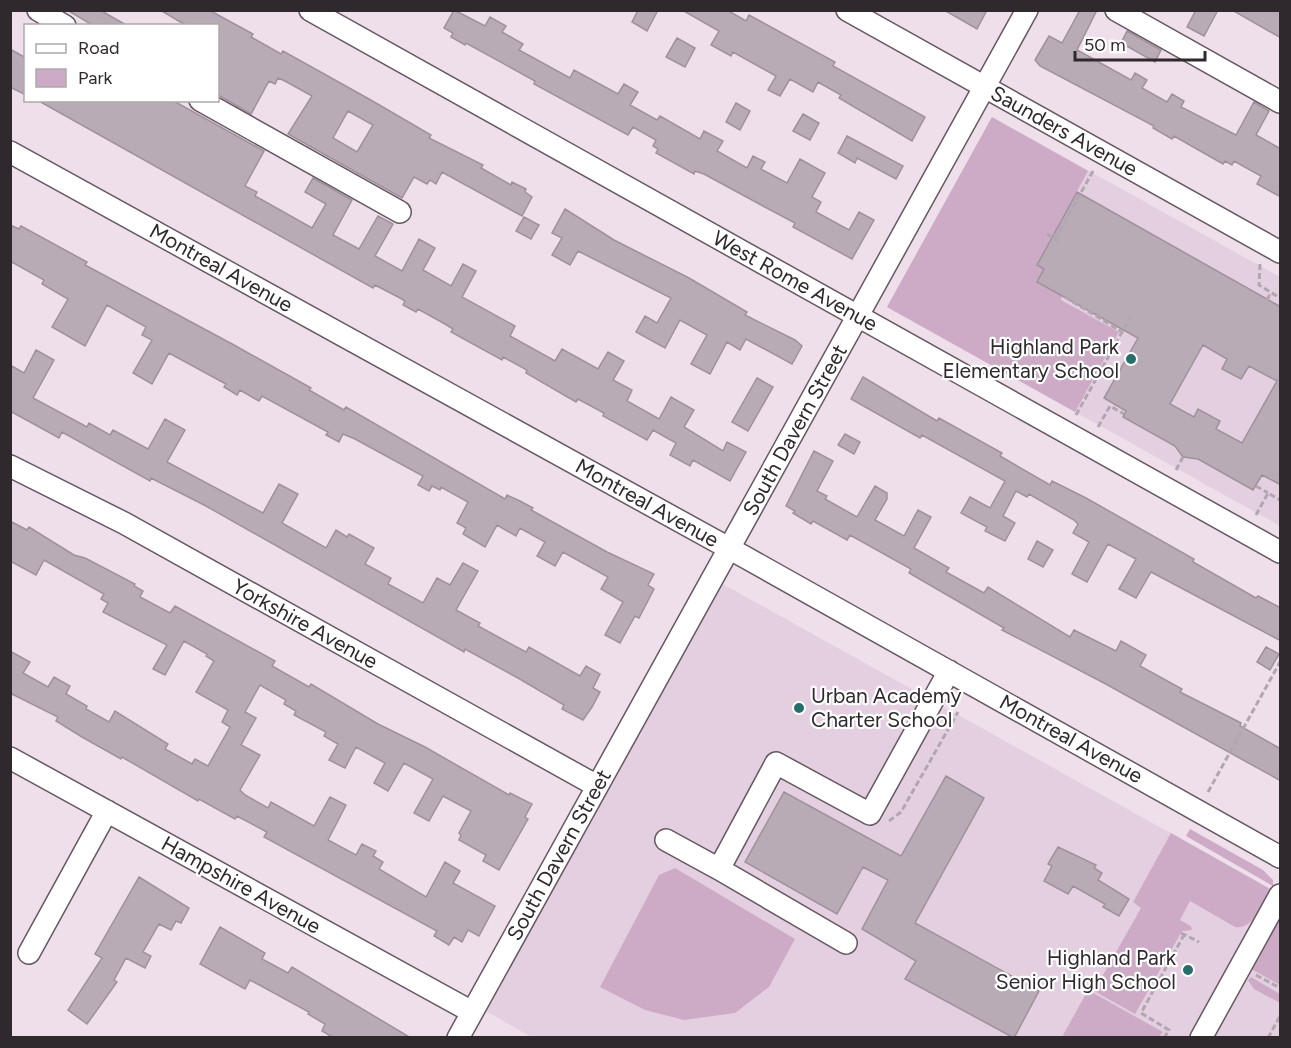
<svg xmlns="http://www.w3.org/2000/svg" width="1291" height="1048" viewBox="0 0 1291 1048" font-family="Figtree,sans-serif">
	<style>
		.built { fill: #e4cfe0 }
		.green { fill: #cdabc6 }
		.building { fill: #b9abb6; stroke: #9f919c; stroke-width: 1.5; fill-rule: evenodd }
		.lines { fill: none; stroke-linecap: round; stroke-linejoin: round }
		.minor-casing { stroke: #655862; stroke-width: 24 }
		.path { stroke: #b2a6b0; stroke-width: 3; stroke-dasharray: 6 3; stroke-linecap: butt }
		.minor { stroke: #fff; stroke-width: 21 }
		.poi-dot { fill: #256e69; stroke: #fff; stroke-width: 2 }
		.labels { text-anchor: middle; stroke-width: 4.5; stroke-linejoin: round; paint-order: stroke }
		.street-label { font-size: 21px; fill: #2f292e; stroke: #fff }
		.poi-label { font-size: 21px; fill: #2f292e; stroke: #fff; text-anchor: end }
	</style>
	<rect width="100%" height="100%" fill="#eedfeb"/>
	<!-- built -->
	<path class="built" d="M992,117L1280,277V526L887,307Z
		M721,583L1280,894V1037L533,1038L484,1010Z"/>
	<!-- green -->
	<path class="green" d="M992,117L1088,171L1037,264L1044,269L1037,282L1062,296L1061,300L1119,332L1075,412L887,307Z
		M1190,829L1263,870L1273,880V886L1186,836Z
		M1171,833L1270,889C1262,903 1254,930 1235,927L1190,901L1180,920L1191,926L1192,930L1182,931L1135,1014L1094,991L1141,908L1133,902Z
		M675,868L795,939L769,987L735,1013L684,1020L645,1010L600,987L659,875Z
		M1280,913V985L1253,970L1251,966Z
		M1251,977L1280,994V1003L1254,989L1248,980Z
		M1088,990L1163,1032L1159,1037H1062Z"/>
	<!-- building -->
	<path class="building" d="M67,10H100L128,26H94Z
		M160,10H209L253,34L251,37L281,54L283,51L369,99L431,135L429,138L483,165L481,168L511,185L512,182L526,189L525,192L532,197L522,216L442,172L436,184L430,180L427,184L414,177L402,198L288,134L312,96L285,81L278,78L275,84L269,81L251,114L218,95V26H187ZM348,111L373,125L357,152L333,138Z
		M454,10L485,26L490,17L506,26L502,32L523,44L519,50L570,78L574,70L618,94L624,84L638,92L630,105L657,120L660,116L700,139L704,131L723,141L717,151L747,168L753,156L765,162L761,169L787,183L800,159L825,173L812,197L821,202L816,212L849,230L859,212L874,220L852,259L793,227L795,223L763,206L704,174L695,171L694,174L656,153L658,149L653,146L656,140L633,127L628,135L534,84L535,81L466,43L465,45L451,37L453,33L444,28Z
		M638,10H658L647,31L632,22Z
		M682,10H727L746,21L749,15L835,62L833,66L925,117L912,141L839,98L841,95L818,82L813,92L790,79L780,96L768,90L776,76L733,52L731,56L711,45L719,31Z
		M944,10H987L977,29Z
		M1080,10H1097L1077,50L1131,80L1135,73L1147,80L1142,88L1167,102L1172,94L1184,101L1181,107L1236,135L1254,102L1269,111L1256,135L1281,149V197L1257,184L1261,176L1234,161L1232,165L1225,161L1223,164L1174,136L1172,139L1153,128L1154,126L1040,66L1035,60L1049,36L1062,43Z
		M1196,10H1218L1204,36L1187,27Z
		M1232,10H1281V38Z
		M1127,31L1161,50L1155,62L1121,43Z
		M677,38L695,48L685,67L666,57Z
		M10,49L26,58V95L10,87Z
		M37,100H172L264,151L245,186L257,192L255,196L312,228L326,204L305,192L313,178L352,200L333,235L359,249L378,216L393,224L375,256L402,271L419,239L435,248L423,270L451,286L463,264L476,271L462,297L515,326L510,336L555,361L562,349L598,369L608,352L624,361L613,380L632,390L627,401L659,419L671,397L694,410L684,427L723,451L727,442L746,452L730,481L693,460L690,466L670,455L676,443L653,430L647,440L603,416L604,413L578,399L576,402L526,373L527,370L503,357L502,360L451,332L453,329L445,324L418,309L416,312L403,305L405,301L400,298L375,285L373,288Z
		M736,103L750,111L740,130L726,122Z
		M803,114L819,123L810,140L793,131Z
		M847,136L903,166L896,179L857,158L855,163L838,153Z
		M1077,192L1281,307V485L1262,475L1253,490L1198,459L1183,457L1175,446L1123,417L1126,411L1104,398L1138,338L1037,282L1044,269L1037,265ZM1203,345L1227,359L1222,369L1241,379L1249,366L1277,381L1242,443L1216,429L1220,421L1198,409L1194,417L1170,404Z
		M565,209L614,240L689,278L747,312L745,315L795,340L802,346L792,364L746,339L740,350L727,342L710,374L691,364L707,335L680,320L665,348L636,332L645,316L657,323L671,298L578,251L570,265L552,255L562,238L552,233Z
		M524,217L539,225L531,239L516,231Z
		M10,225L19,229L21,226L87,262L85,265L234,345L311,388L309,390L344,410L346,407L505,499L507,495L520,501L533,508L531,510L607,552L654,574L648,585L654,589L639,618L635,616L620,643L605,635L623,602L601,589L608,577L563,552L555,566L537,556L545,542L520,528L516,536L497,525L485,547L463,534L466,528L457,523L468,502L441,487L440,490L432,486L429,491L418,485L423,476L355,439L343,434L339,442L326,435L328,432L262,396L259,401L240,390L237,395L224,387L226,384L169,353L152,384L133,373L152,340L142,335L146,327L107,305L85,346L52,327L68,299L42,284L44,280L10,261Z
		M36,350L54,360L33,398L87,427L89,423L110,435L113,430L148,449L165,419L185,430L167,462L263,513L279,484L298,494L282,523L326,548L336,530L347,537L349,534L374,548L365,564L391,578L388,584L423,603L437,578L450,585L463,563L478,571L456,610L480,623L478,626L526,652L529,647L580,676L586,666L600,674L593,688L600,692L592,707L583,720L562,709L564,705L518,678L465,649L464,652L206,506L151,478L150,481L62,432L59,438L10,411V365L24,373Z
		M863,377L937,421L939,418L1002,453L1000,456L1050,485L1052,481L1086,498L1194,559L1193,562L1256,598L1258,596L1281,608V641L1151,572L1136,598L1119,589L1136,559L1108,544L1087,582L1072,574L1089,542L1073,533L1078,524L1074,520L1029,494L1027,497L1016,491L1003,516L1015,523L1005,541L985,531L987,527L961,513L970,497L990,508L1005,481L922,435L920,438L851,399Z
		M757,378L773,387L748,431L732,422Z
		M845,434L860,442L854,454L838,445Z
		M814,451L833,461L817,491L827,496L825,499L857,517L875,486L887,493V499L875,520L904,536L918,510L931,517L914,548L949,568L946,572L984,593L988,587L1070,637L1074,630L1116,651L1121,641L1146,655L1140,666L1182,689L1180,692L1241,723L1240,726L1281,749V781L1104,683L1002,630L1004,628L909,573L911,569L850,535L847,540L813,521L811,524L793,513L795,511L786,506Z
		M10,521L27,530L29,527L74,555L85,558L135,584L134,586L143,591L140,597L170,613L175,606L275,661L272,666L309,687L311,684L378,724L425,747L509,795L510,793L532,804L525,817L528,819L499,870L483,861L486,855L459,840L461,835L459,833L471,811L443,796L429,821L414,813L433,779L404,763L388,791L374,783L385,763L356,747L345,768L329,760L338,744L324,736L326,732L294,715L296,711L284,704L286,700L260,685L245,712L256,718L241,745L260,755L240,790L245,795L268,808L271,802L314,826L330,797L346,805L328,840L356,855L362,844L376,851L373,856L383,862L379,869L426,897L445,862L460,871L453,883L495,906L479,936L468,930L462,942L454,937L449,945L434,936L437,931L264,837L267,832L237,816L235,819L199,799L198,801L122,757L121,759L82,737L56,721L58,717L12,694L10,696V651L30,662L23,673L48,687L54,677L70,686L66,694L87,706L86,709L109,722L115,711L168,744L165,749L192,764L195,759L208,766L230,727L222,722L228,710L196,692L214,661L206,656L207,654L184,641L165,675L153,669L167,645L103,612L108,603L101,599L104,594L44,560L36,575L10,561Z
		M1037,541L1053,550L1043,567L1028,559Z
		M1266,647L1279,654L1270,670L1257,662Z
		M946,776L984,798L915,923L1039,991L1014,1038L905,979L916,961L862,929L888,880L863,867L837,914L745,862L784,792L901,856Z
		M1058,847L1096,865L1094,868L1102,873L1098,880L1129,899L1119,916L1103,907L1105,904L1073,886L1068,894L1044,881L1052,866L1048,864Z
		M139,877L189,908L181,923L176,921L171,930L159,924L143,952L151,956L145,968L126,958L114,980L117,982L87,1024L68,1010L102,958L95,954Z
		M220,927L265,953L262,959L288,973L292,967L411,1038H334L322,1031L325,1024L308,1014L309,1012L250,980L245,989L200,964Z"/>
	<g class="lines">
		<defs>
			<path id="minor" d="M38,10L65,26
				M310,10L1280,552
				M847,10L1280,252
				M1116,10L1280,102
				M200,100L400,212
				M10,152L743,556L1280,857
				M10,466L124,523L597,786
				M10,758L472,1012
				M666,840L719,869
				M846,943L719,869L776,763L870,814L949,671
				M29,953L107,811
				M458,1038L1027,10
				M1201,1038L1280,895"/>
		</defs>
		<!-- minor casing -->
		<use href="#minor" class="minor-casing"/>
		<!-- path -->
		<path class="path" d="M1047,234L1058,241
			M1055,239L1093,171
			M1260,264L1259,285L1280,298
			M1065,297L1122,332
			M1267,300L1271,292
			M1076,415L1131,316
			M1098,427L1110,406L1124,414
			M1176,470L1183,457
			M1256,486L1268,493
			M1256,515L1268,493L1280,500
			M1208,792L1280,662
			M889,821L901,812L958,712
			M1181,933L1199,942
			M1256,975L1280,988
			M1164,1038L1169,1030L1141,1013L1185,933
			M1268,1038L1280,1016"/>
		<!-- minor -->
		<use href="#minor" class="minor"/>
	</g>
	<!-- markers -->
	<g class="poi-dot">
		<circle cx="1131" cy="359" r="6"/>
		<circle cx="799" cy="708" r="6"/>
		<circle cx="1188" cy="970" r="6"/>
	</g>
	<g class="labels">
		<!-- street labels -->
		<g class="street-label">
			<text transform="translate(1064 131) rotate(29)" y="7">Saunders Avenue</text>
			<text transform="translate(221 268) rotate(29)" y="7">Montreal Avenue</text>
			<text transform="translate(795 281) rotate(29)" y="7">West Rome Avenue</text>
			<text transform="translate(795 430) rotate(-61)" y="7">South Davern Street</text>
			<text transform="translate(647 503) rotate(29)" y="7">Montreal Avenue</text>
			<text transform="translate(305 624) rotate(29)" y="7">Yorkshire Avenue</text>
			<text transform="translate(1071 739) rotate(29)" y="7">Montreal Avenue</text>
			<text transform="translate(559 855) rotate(-61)" y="7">South Davern Street</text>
			<text transform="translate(241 885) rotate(29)" y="7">Hampshire Avenue</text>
		</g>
		<!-- poi labels -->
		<g class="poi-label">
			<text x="1119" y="354">Highland Park<tspan x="1119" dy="24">Elementary School</tspan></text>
			<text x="811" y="703" text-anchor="start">Urban Academy<tspan x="811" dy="24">Charter School</tspan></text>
			<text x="1176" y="965">Highland Park<tspan x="1176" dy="24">Senior High School</tspan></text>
		</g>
	</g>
	<!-- border -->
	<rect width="1291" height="1048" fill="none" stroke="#2f292e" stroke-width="24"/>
	<!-- legend -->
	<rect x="24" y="24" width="195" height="78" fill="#ffffff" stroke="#aca9ab" stroke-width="1.5"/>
	<rect x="36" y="44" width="30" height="9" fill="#ffffff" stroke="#aca9ab" stroke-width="1.5"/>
	<text x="78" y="54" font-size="18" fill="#2f292e">Road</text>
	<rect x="36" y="69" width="30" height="18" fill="#cdabc6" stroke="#aca9ab" stroke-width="1.5"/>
	<text x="78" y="84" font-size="18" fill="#2f292e">Park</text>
	<!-- scale -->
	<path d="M1075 51v9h130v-9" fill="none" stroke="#2f292e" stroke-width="3"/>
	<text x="1084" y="51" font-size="18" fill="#2f292e" stroke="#ffffff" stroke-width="4.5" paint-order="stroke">50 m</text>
</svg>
